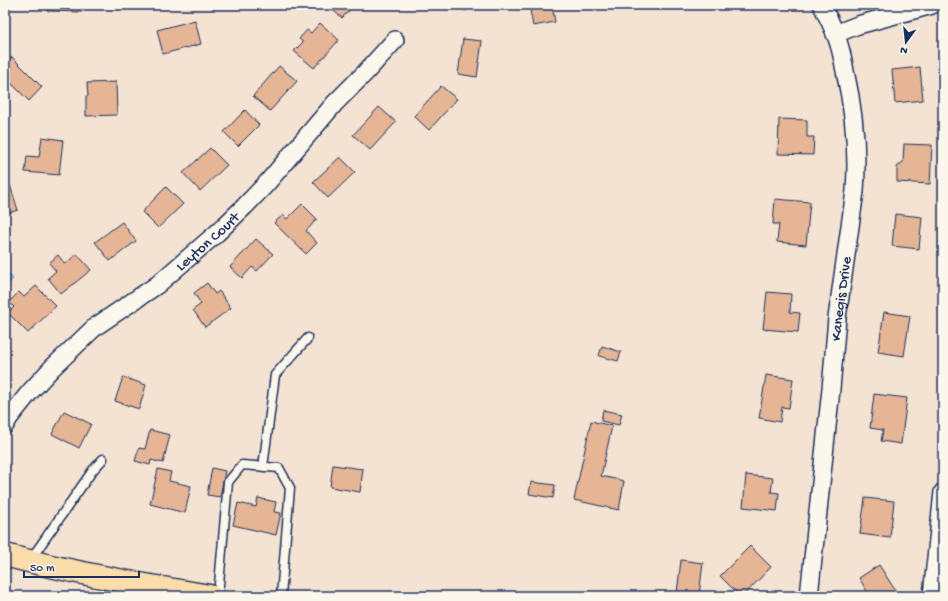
<svg xmlns="http://www.w3.org/2000/svg" width="948" height="601" viewBox="0 0 948 601" font-family="'Gochi Hand',sans-serif">
	<style>
		.water { fill: #8bd8eb; stroke: #5e94b3 }
		.building { fill: #e5b596; stroke: #1b2f5e }
		.lines { fill: none; stroke-linecap: round; stroke-linejoin: round }
		.service-casing { stroke: #1b2f5e; stroke-width: 11 }
		.minor-casing { stroke: #1b2f5e; stroke-width: 20 }
		.trunk-casing { stroke: #1b2f5e; stroke-width: 25 }
		.service { stroke: #fbf7ec; stroke-width: 8 }
		.minor { stroke: #fbf7ec; stroke-width: 17 }
		.trunk { stroke: #fbddab; stroke-width: 22 }
		.labels { text-anchor: middle; stroke-width: 3; stroke-linejoin: round; paint-order: stroke }
		.street-label { font-size: 15px; fill: #1b2f5e; stroke: #fbf7ec }
	</style>
	<rect width="100%" height="100%" fill="#f4e3d2"/>
	<filter id="ink" filterUnits="userSpaceOnUse"><feTurbulence type="fractalNoise" baseFrequency=".025" numOctaves="2"/><feDisplacementMap in="SourceGraphic" scale="8" xChannelSelector="R" yChannelSelector="G"/><feConvolveMatrix kernelMatrix="1 2 1 2 8 2 1 2 1" color-interpolation-filters="sRGB"/></filter>
	<g filter="url(#ink)">
		<!-- water -->
		<path class="water" d="M5,270L13,279L5,286Z"/>
		<!-- building -->
		<path class="building" d="M47,5H82V12L47,11Z
			M113,5H149L113,6Z
			M327,5H354L342,18Z
			M461,5H473L465,11Z
			M529,5H552L555,22L533,26Z
			M195,20L201,44L163,54L157,30Z
			M320,23L339,40L314,68L294,51L303,42L299,39L307,30L311,33Z
			M463,39L482,41L477,77L458,74Z
			M12,57L42,87L29,101L5,77V64Z
			M279,66L297,81L270,111L253,96Z
			M920,67L923,100L895,103L892,70Z
			M116,82L117,115L86,116V96H88L87,83Z
			M441,86L457,99L429,130L414,116Z
			M379,107L396,122L370,150L353,135Z
			M245,110L259,125L238,146L224,132Z
			M779,119L807,120V137H814L813,155L778,154Z
			M42,137L63,140L59,175L25,172L27,156L39,157Z
			M904,144L932,145L930,184L897,182V167L903,162Z
			M210,148L227,165L200,191L183,173Z
			M340,157L355,172L328,198L313,182Z
			M10,185L18,210L5,214V187Z
			M166,187L183,204L158,228L142,212Z
			M775,199L810,202L806,245L777,242L779,224H773Z
			M302,204L317,219L306,231L317,243L306,254L274,223L283,215L287,219Z
			M895,214L922,217L919,249L892,246Z
			M122,222L136,241L110,261L95,242Z
			M256,239L273,254L257,271L252,267L242,278L230,267Z
			M77,254L91,270L61,294L48,278L56,271L49,263L58,255L65,264Z
			M207,283L215,294L219,291L231,308L205,327L193,310L201,304L194,293Z
			M36,286L56,306L28,333L8,313L14,307L9,302L19,292L24,297Z
			M767,292L791,294L790,312L800,313L798,332L763,329Z
			M884,312L910,316L904,356L878,352Z
			M602,346L621,352L618,361L599,356Z
			M766,375L793,379L789,408L782,407L780,422L759,418Z
			M123,377L146,385L139,409L115,401Z
			M874,394L907,398L901,444L881,441L883,430L870,428Z
			M603,410L622,414L619,425L601,421Z
			M64,411L91,424L79,448L52,434Z
			M591,421L612,426L601,476L624,481L619,510L574,500Z
			M150,430L170,435L163,463L151,460L150,465L135,461L139,448L145,449Z
			M333,465L363,469L360,492L330,487Z
			M212,468L225,471L220,497L207,495Z
			M158,469L171,472L169,481L191,486L185,513L150,504Z
			M746,475L773,478L771,492L779,493L777,511L743,507Z
			M531,482L555,485L553,498L529,494Z
			M258,498L276,502L274,512L281,513L276,535L233,525L238,503L256,507Z
			M865,498L894,501L890,538L860,534Z
			M750,546L771,567L743,596H740L720,576Z
			M681,560L703,563L699,595L677,593Z
			M879,565L897,593L892,596H870L859,578Z"/>
		<g class="lines">
			<defs>
				<path id="service" d="M263,467L275,375L308,338
					M31,559L93,470L103,459
					M218,596L228,482L242,465L279,468L290,488L281,596"/>
				<g id="minor">
					<path d="M835,34L858,25L932,5"/>
					<path id="s1" d="M5,425L9,418L29,393L52,368L95,327L157,285L217,233L245,206L267,183L335,103L365,73L395,40"/>
					<path id="s2" d="M809,596L831,389L837,318L855,191C858,151 854,111 845,71C843,59 840,45 835,33C831,23 826,14 822,5"/>
					<path d="M932,596L943,492"/>
				</g>
				<path id="trunk" d="M5,555C73,573 141,585 210,596"/>
			</defs>
			<!-- service casing -->
			<use href="#service" class="service-casing"/>
			<!-- minor casing -->
			<use href="#minor" class="minor-casing"/>
			<!-- trunk casing -->
			<use href="#trunk" class="trunk-casing"/>
			<!-- service -->
			<use href="#service" class="service"/>
			<!-- minor -->
			<use href="#minor" class="minor"/>
			<!-- trunk -->
			<use href="#trunk" class="trunk"/>
		</g>
	</g>
	<g class="labels">
		<!-- street labels -->
		<g class="street-label">
			<text dy="5" stroke="none"><textPath href="#s1" startOffset="275">Leyton Court</textPath></text>
			<text dy="5" stroke="none"><textPath href="#s2" startOffset="299">Kanegis Drive</textPath></text>
		</g>
	</g>
	<!-- margin -->
	<rect width="948" height="601" fill="none" stroke="#fbf7ec" stroke-width="20"/>
	<rect x="10" y="10" width="928" height="581" fill="none" stroke="#1b2f5e" stroke-width="1.5" filter="url(#ink)"/>
	<!-- north arrow -->
	<g transform="translate(906 42) rotate(195)" stroke="#fbf7ec" stroke-width="3" paint-order="stroke">
	<path d="M0-3L7 15L0 10L-7 15Z" fill="#1b2f5e"/>
	<text y="-6" font-size="11" font-weight="bold" text-anchor="middle" fill="#1b2f5e">N</text>
	</g>
	<!-- scale -->
	<path d="M24 571v6h115v-6" fill="none" stroke="#1b2f5e" stroke-width="2"/>
	<text x="30" y="571" font-size="12" fill="#1b2f5e" stroke="#fbf7ec" stroke-width="3" paint-order="stroke">50 m</text>
</svg>
